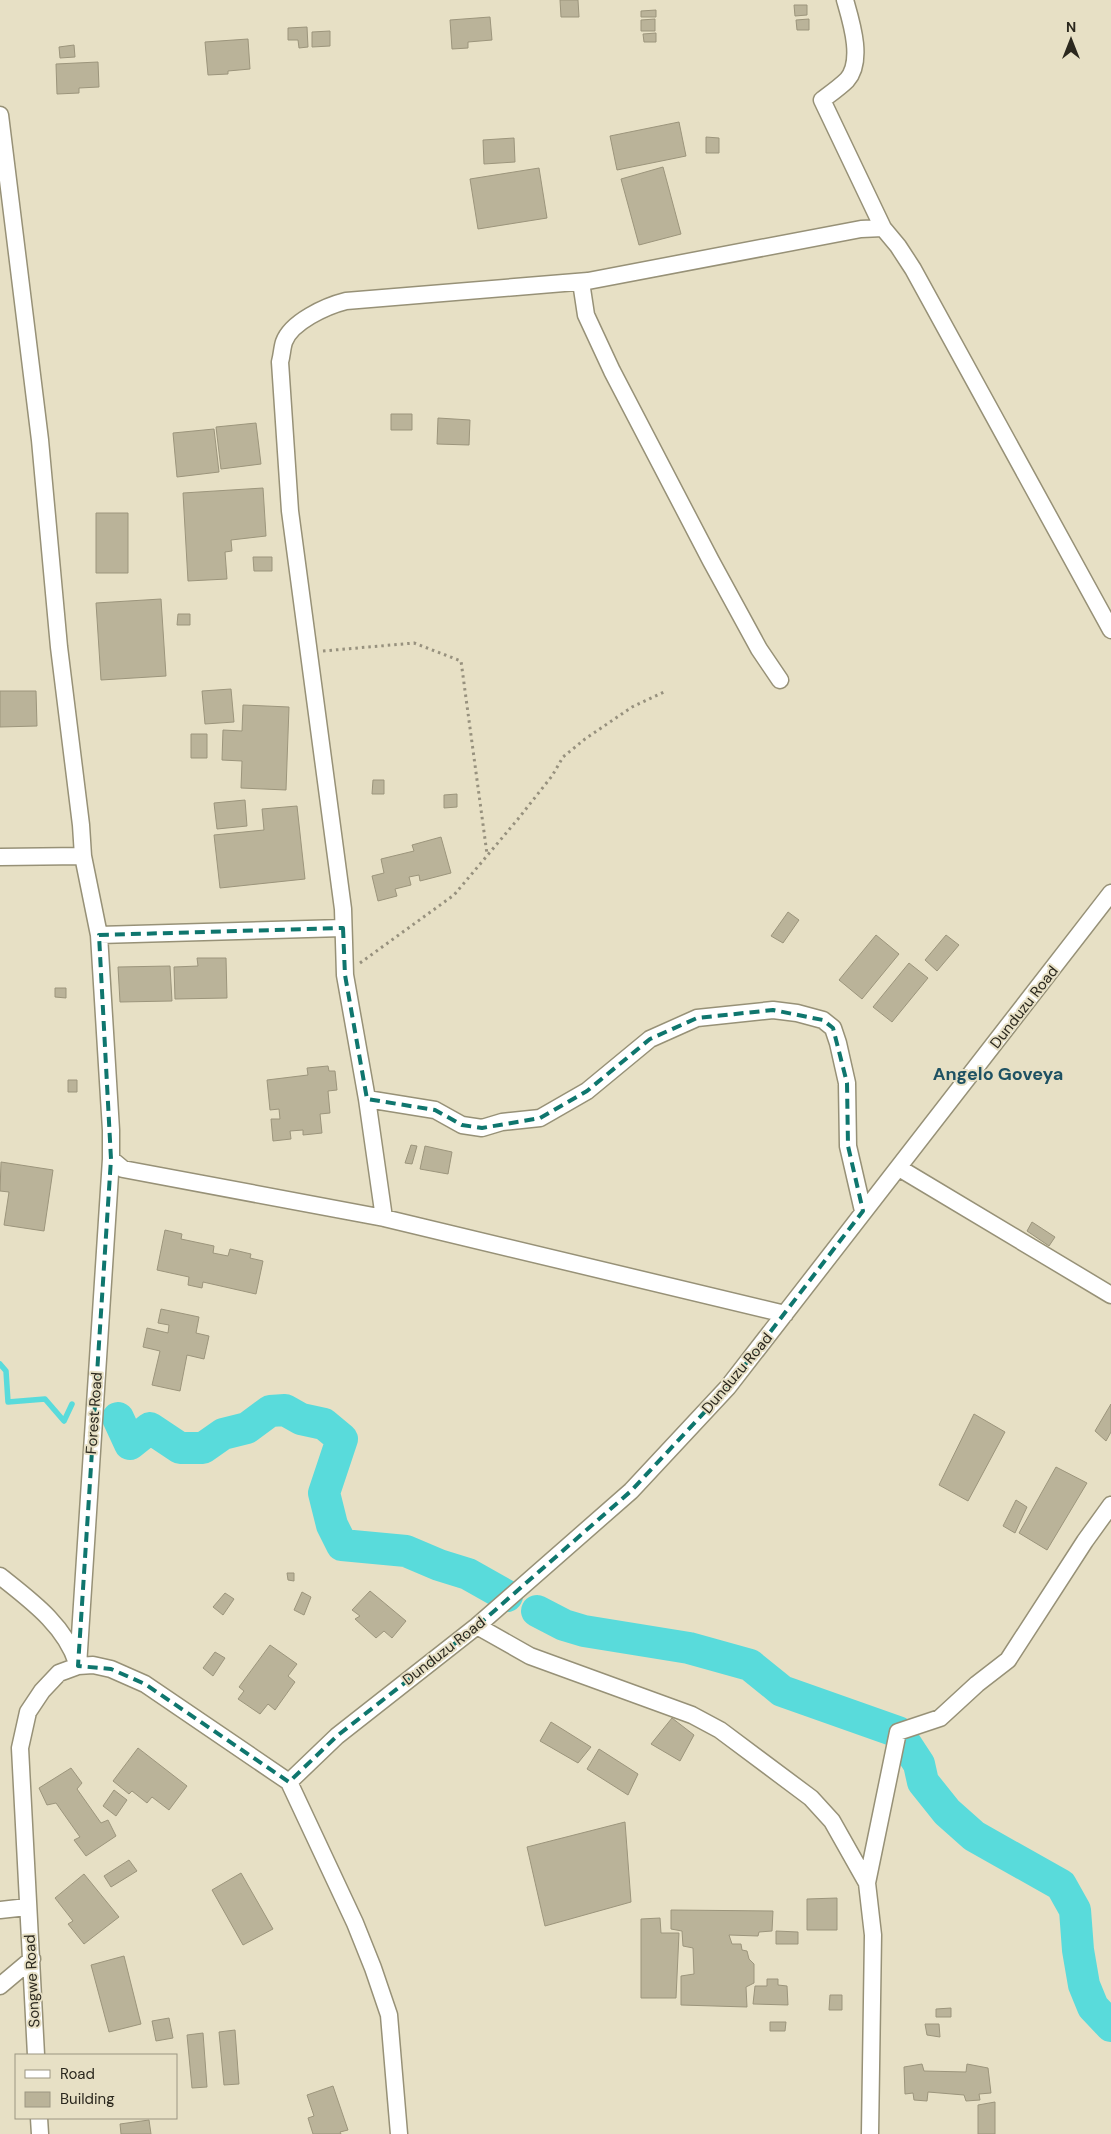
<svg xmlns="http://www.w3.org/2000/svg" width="1111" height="2134" viewBox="0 0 1111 2134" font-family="'DM Sans',sans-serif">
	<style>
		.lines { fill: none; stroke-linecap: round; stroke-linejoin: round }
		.stream { stroke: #59dbdb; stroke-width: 5.5 }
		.river { stroke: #59dbdb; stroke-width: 32 }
		.building { fill: #bab399; stroke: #9c957c }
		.street-casing { stroke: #979177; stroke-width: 19 }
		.path { stroke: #97917e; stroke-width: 3; stroke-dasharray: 2.5 4; stroke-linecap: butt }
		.street { stroke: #fff; stroke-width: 16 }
		.marked { fill: none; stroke: #0f766e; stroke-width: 4; stroke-dasharray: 10 6; stroke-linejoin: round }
		.labels { text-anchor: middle; stroke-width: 4; stroke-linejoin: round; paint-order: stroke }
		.street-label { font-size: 15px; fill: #2b281e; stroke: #e7e0c5 }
		.quarter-label { font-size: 18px; font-weight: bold; fill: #1e5162; stroke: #e7e0c5 }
	</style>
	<rect width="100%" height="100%" fill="#e7e0c5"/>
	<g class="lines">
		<!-- stream -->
		<path class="stream" d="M0,1364L6,1371L8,1402L45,1399L64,1421L72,1404"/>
		<!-- river -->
		<path class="river" d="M118,1418L130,1444L150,1428L180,1448H203L223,1434L247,1428L270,1411L285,1410L301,1419L324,1424L342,1439L324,1493L332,1525L342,1545L406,1551L439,1565L468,1574L507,1596
			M537,1611L564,1625L584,1631L689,1648L750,1665L782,1691L898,1732L919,1764L923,1782L947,1812L974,1836L1061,1885L1075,1910L1078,1950L1084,1985L1093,2007L1111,2026"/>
	</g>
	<!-- building -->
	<path class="building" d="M560,0H578L579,17H561Z
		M794,5H807V15L795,16Z
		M656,10V17H641V11Z
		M490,17L492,40L468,42V48L452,49L450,20Z
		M655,19V31H641V20Z
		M809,19V30H797L796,20Z
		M307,27L308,47L299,48L298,40H288V28Z
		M330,31V46L312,47V32Z
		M656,33V42H644L643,34Z
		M248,39L250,69L228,71V74L208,75L205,42Z
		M74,45L75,57L60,58L59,47Z
		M98,62L99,87L79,88V93L57,94L56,64Z
		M679,122L686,156L617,170L610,136Z
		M706,137L719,138V153H706Z
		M514,138L515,162L484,164L483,140Z
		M663,167L681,234L639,245L621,179Z
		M539,168L547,218L478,229L470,179Z
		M391,414H412V430H391Z
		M438,418L470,420L469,445L437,444Z
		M256,423L261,464L221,469L216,427Z
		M214,429L219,472L177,477L173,433Z
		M263,488L266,536L231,540L232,551L225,552L227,579L188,581L183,493Z
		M96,513H128V573H96Z
		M253,557H272V571H254Z
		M161,599L166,676L101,680L96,603Z
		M178,614H190V625H177Z
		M231,689L234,722L205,724L202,691Z
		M0,691H36L37,726L0,727Z
		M243,705L289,707L286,790L241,788L242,761L222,760L223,730L242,731Z
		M191,734H207V758H191Z
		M373,780H384V794H372Z
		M457,794V807L444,808V795Z
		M245,800L247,826L217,829L214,803Z
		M297,806L305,879L220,888L214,835L264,830L262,809Z
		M441,837L451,873L420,881L419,875L409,877L411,885L395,889L397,896L378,901L372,876L384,873L381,859L414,851L412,845Z
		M788,912L799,920L783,943L771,936Z
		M876,935L899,954L862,999L839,980Z
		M946,935L959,945L937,971L925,960Z
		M197,958H226L227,998L175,999L174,967L198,966Z
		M909,963L928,978L892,1022L873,1007Z
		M170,966L172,1001L120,1002L118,967Z
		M55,988H66V998L55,997Z
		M328,1066L329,1071H335L337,1090L328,1091L330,1113L320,1114L322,1133L303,1135V1130L290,1131L291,1139L273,1141L271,1119H280L279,1109L270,1110L267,1080L308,1075L307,1068Z
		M68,1080H77V1092H68Z
		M411,1145L417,1146L412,1164L405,1163Z
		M425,1146L452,1152L448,1174L420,1169Z
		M1,1162L53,1170L44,1231L4,1225L9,1192L0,1191Z
		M1032,1222L1055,1237L1049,1246L1027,1231Z
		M165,1230L182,1234L181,1239L214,1246L213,1253L228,1256L230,1249L251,1254L250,1258L263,1261L256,1294L203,1282L202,1288L188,1285L189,1277L157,1270Z
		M161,1309L199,1317L196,1333L209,1336L204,1359L187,1355L180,1391L152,1385L160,1351L143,1347L147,1328L168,1333L169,1325L158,1323Z
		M1111,1404V1432L1106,1441L1095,1431Z
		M974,1414L1005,1432L968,1501L939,1485Z
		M1056,1467L1087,1483L1047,1550L1019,1533Z
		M1016,1500L1027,1507L1015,1533L1003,1526Z
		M287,1573H294V1581L288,1580Z
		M370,1591L406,1621L392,1638L384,1631L376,1638L355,1619L360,1616L352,1610Z
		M302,1592L311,1597L304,1615L294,1610Z
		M225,1593L234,1599L223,1615L213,1607Z
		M270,1645L297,1664L288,1676L295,1682L275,1710L268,1704L260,1714L238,1699L244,1691L239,1687Z
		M215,1652L225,1658L213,1676L203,1668Z
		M672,1718L694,1735L680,1761L651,1744Z
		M551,1722L591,1747L578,1763L540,1741Z
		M138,1748L187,1786L169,1810L152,1797L147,1803L132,1791L129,1794L113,1781Z
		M599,1749L638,1774L628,1795L587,1769Z
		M71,1768L82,1783L77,1789L101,1823L108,1820L116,1836L86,1856L74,1840L80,1837L56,1803L47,1805L39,1788Z
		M114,1790L127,1800L116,1816L103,1806Z
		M625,1822L631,1902L545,1926L527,1847Z
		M129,1860L137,1871L111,1887L104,1876Z
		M241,1873L273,1929L243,1945L212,1890Z
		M84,1874L119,1917L84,1944L68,1924L73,1921L55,1898Z
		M837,1898V1930H807V1899Z
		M671,1910L773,1911L772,1931L759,1932L758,1936L729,1935L732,1944H741L742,1950L747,1951L749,1959L754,1964V1983L746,1987L747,2007L681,2005V1976L694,1974L693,1948L683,1946L682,1931L671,1929Z
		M660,1918L661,1933H679L676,1998H641V1919Z
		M776,1931L798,1932V1944H776Z
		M124,1956L141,2024L109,2032L91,1965Z
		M767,1979H778V1985L787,1986L788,2005L753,2004L755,1986H767Z
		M830,1995H842V2010H829Z
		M951,2008V2017H936V2009Z
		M169,2018L173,2038L156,2041L152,2021Z
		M770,2022H786L785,2031H770Z
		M925,2024H939L940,2037L927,2035Z
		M235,2030L239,2084L224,2085L219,2032Z
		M203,2033L207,2087L192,2088L187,2035Z
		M922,2064L924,2071L966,2072L967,2064L988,2068L991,2093L979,2094L980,2100L966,2101L964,2095L928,2092L927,2101L914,2100L913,2093L905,2094L904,2067Z
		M333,2086L348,2130L340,2132L341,2134H313L308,2118L314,2116L307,2095Z
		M995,2102V2134H978V2105Z
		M149,2120L151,2134H121L120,2124Z"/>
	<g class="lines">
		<defs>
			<path id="street" d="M845,0C851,21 864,61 847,80C840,87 830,94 822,100L883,228
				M0,115L40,440L59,647L81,825L83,856L99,935L111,1130V1159L78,1666
				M581,282L586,315L612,371L711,561L759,649L780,680
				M0,857L83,856
				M99,935L343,928
				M367,1099L435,1110L462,1125L482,1128L502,1122L540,1118L587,1091L650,1039L697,1018L773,1010L797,1013L823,1020L833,1028L838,1043L847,1083L848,1146L863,1211
				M111,1159L123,1169L384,1218L785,1314
				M899,1168L1111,1295
				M384,1218L367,1099L345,975L343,909L290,511L280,362C282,355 282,348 284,342C291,322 326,306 346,301L588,281L861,229L883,228L898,246L913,269L1111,630
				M0,1576C30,1600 65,1625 77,1663
				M477,1626L530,1656L692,1715L720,1730L811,1798L832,1821L867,1883L873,1935L870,2134
				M289,1782L337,1736L477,1626L631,1491L728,1387L1111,893
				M867,1883L898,1732L940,1718L977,1684L1008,1660L1085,1541L1111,1505
				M0,1910L27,1907
				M0,1986L32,1959
				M36,2055L20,1748L28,1712L42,1691L59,1673L78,1666L93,1665L111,1669L145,1684L289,1782L355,1923L373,1968L389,2015L399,2134
				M39,2118L40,2134"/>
		</defs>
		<!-- street casing -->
		<use href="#street" class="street-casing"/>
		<!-- path -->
		<path class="path" d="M323,651L414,643L461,661L487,854
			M360,963L454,895L518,819L552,776L563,757L585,739L632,707L666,691"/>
		<!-- street -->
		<use href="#street" class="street"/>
	</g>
	<!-- marked area -->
	<path class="marked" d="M343,928L345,975L367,1099L435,1110L462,1125L482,1128L540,1118L587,1091L650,1039L697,1018L773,1010L823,1020L833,1028L847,1083L848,1146L863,1211L728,1387L631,1491L477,1626L337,1736L289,1782L145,1684L111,1669L78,1666L111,1159L99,935Z"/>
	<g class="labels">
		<!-- street labels -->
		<g class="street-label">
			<text transform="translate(1024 1007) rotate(-52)" y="5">Dunduzu Road</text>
			<text transform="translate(737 1373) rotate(-50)" y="5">Dunduzu Road</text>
			<text transform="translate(94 1413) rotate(-86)" y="5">Forest Road</text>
			<text transform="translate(444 1651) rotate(-38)" y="5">Dunduzu Road</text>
			<text transform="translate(32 1981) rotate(-93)" y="5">Songwe Road</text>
		</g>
		<!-- quarter labels -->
		<g class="quarter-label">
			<text x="998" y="1080">Angelo Goveya</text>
		</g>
	</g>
	<!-- legend -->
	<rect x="15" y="2054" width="162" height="65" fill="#e7e0c5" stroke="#9c9682"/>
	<rect x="25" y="2070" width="25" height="8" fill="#ffffff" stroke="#9c9682"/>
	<text x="60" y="2079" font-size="15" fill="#2b281e">Road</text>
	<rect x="25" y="2092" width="25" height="15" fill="#bab399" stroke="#9c9682"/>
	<text x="60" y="2104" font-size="15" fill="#2b281e">Building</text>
	<!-- north arrow -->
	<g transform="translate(1071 40)" stroke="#e7e0c5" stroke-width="4" paint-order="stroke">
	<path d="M0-4L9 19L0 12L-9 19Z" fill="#2b281e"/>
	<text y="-8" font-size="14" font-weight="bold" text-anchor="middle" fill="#2b281e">N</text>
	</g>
</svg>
